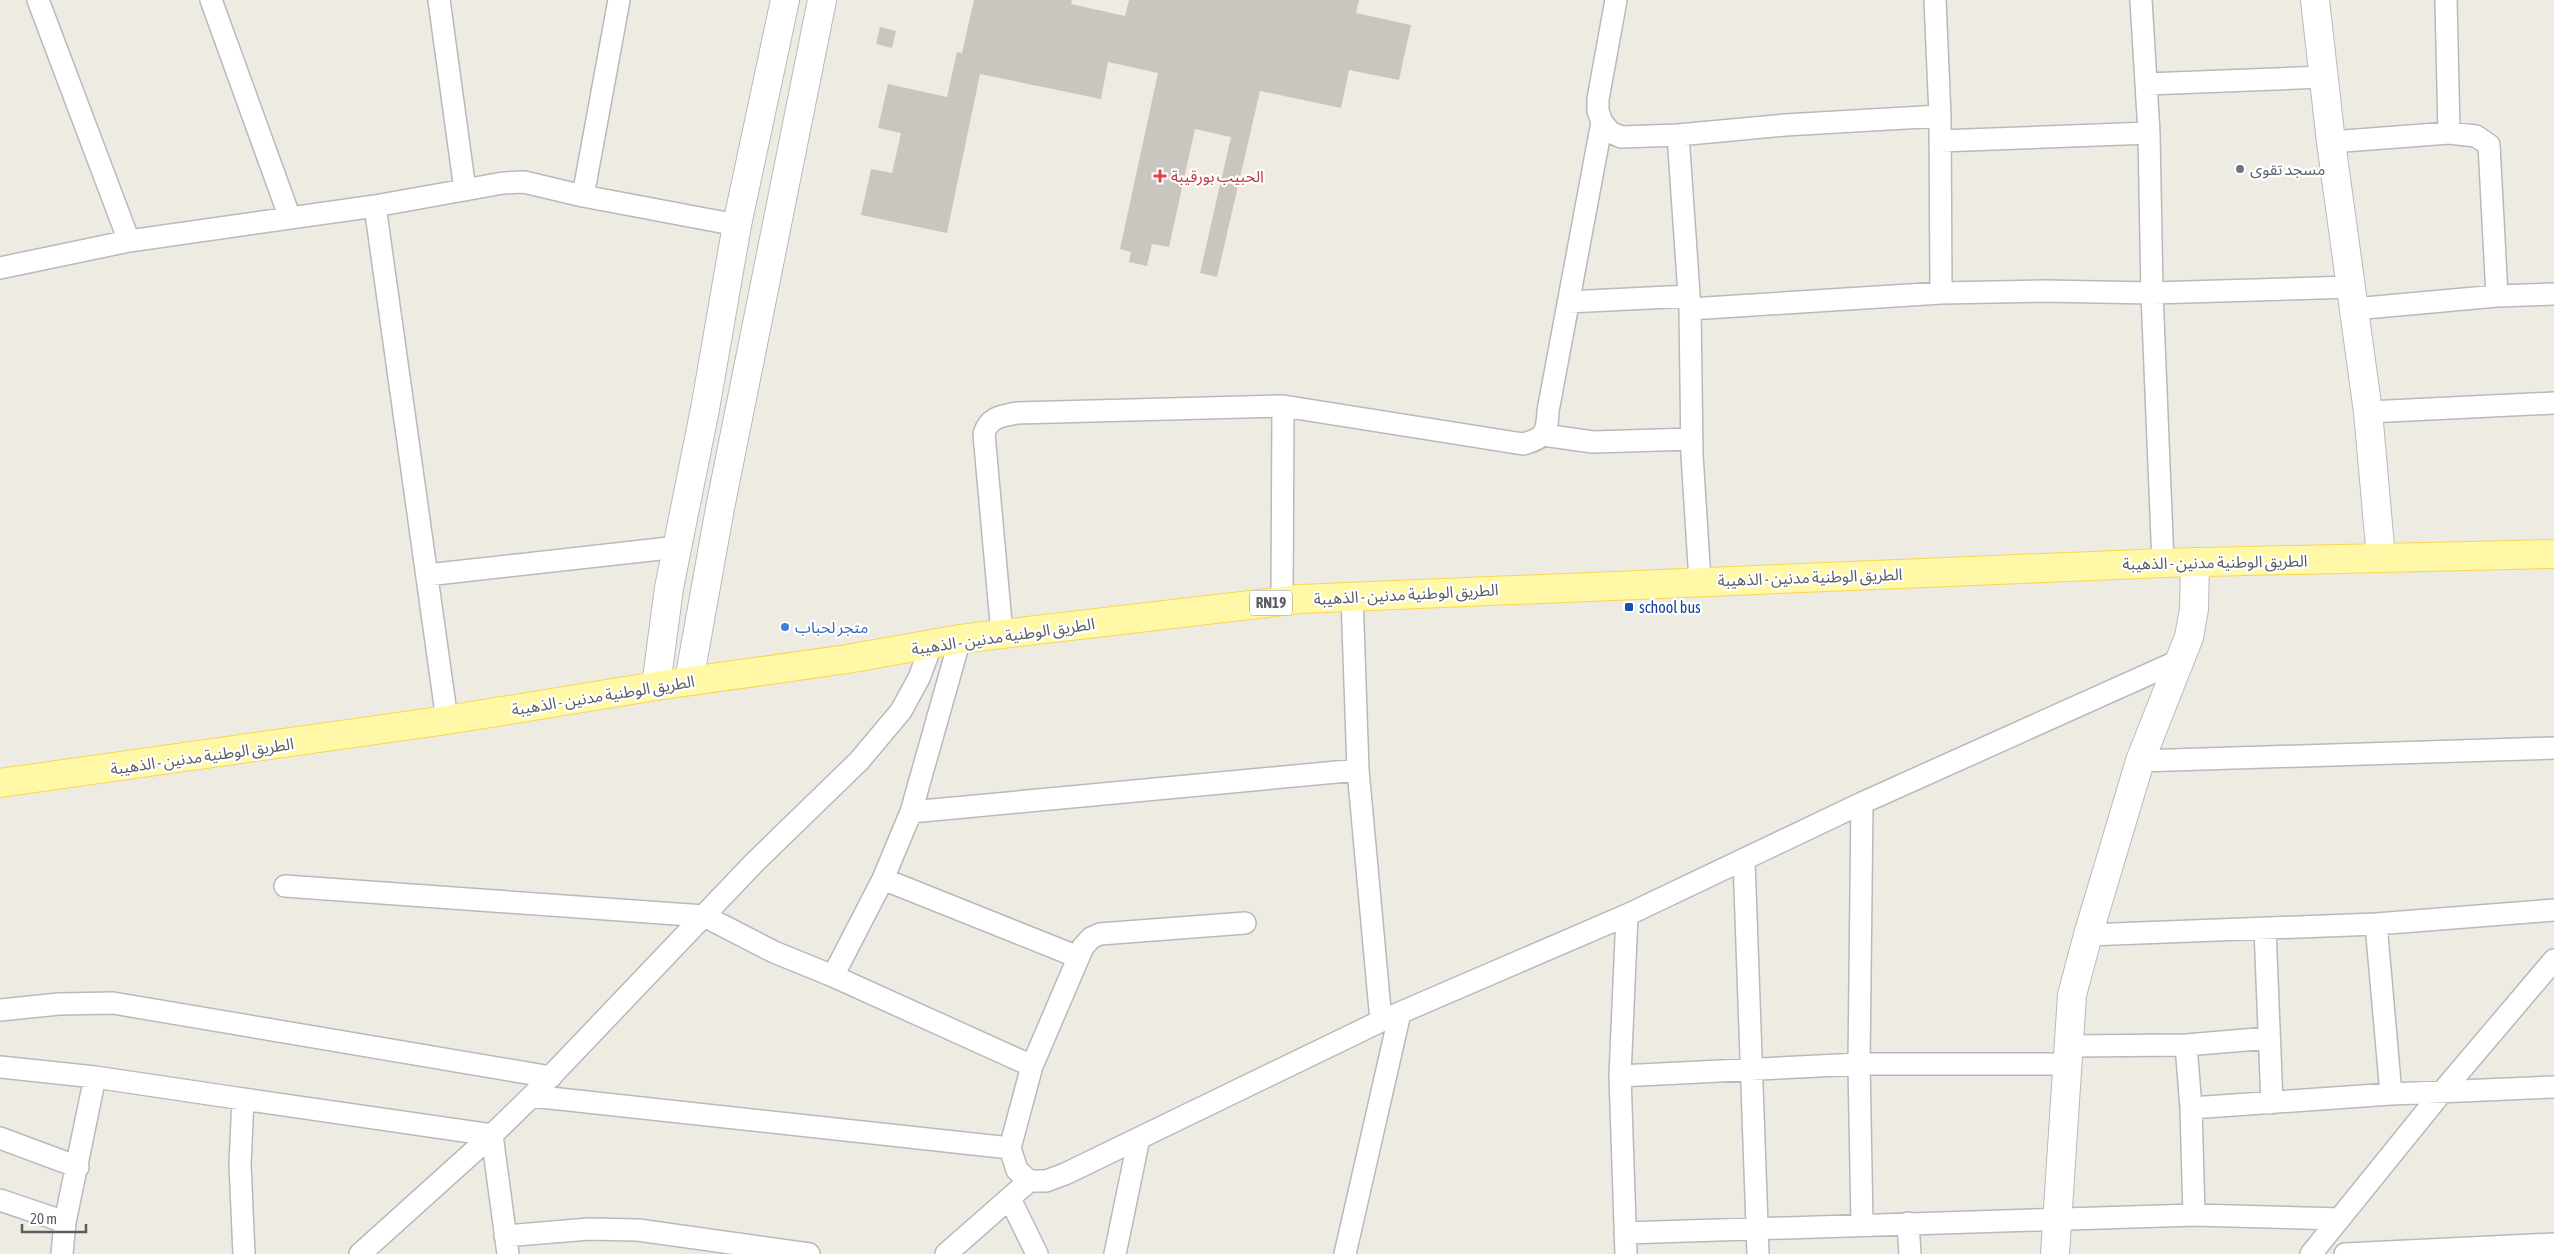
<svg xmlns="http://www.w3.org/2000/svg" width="2554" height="1254" viewBox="0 0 2554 1254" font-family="'Asap Condensed','Noto Sans Arabic',sans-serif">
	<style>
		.building { fill: #c9c6bf }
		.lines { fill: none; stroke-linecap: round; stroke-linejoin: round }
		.minor-casing { stroke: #b7b9bf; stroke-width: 24 }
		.tertiary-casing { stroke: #b7b9bf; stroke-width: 30 }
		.primary-casing { stroke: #f7d652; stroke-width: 30 }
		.minor { stroke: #fff; stroke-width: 21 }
		.tertiary { stroke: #fff; stroke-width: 28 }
		.primary { stroke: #fff8a6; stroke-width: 28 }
		.worship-dot { fill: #6b7280; stroke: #fff; stroke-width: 2 }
		.health-dot { fill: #e0444e; stroke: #fff; stroke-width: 2 }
		.transit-dot { fill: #1a4fb4; stroke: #fff; stroke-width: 2 }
		.shop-dot { fill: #3f7fe0; stroke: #fff; stroke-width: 2 }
		.labels { text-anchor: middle; stroke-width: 4.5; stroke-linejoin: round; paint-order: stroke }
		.shield { fill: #fff; stroke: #8c8e92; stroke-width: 1 }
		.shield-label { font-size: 15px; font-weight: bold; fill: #5a5d63 }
		.worship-label { font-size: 16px; fill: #5b616d; stroke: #fff; text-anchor: start }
		.health-label { font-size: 16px; fill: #be3a42; stroke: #fff; text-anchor: start }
		.street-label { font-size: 16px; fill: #5a5d63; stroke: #fff }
		.transit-label { font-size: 16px; fill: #164399; stroke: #fff; text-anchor: start }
		.shop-label { font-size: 16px; fill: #366cbe; stroke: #fff; text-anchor: start }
	</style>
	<rect width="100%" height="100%" fill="#eeece2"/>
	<!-- building -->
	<path class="building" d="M974,0H1072L1071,4L1125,16L1129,0H1359L1356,13L1411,25L1399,80L1349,70L1341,108L1260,91L1217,277L1200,273L1231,137L1195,129L1169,247L1152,244L1147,266L1129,262L1131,252L1120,249L1158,73L1108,62L1101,99L980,74L947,233L861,215L871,169L892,173L901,133L878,128L888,84L947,97L957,52L962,53Z
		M880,27L896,31L892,48L876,44Z"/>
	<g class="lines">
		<defs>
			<path id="minor" d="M38,0L129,241
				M211,0L290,218
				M439,0L465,190
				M1616,0L1598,99V111L1602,122L1610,132L1621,137L1678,135L1785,125L1940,116
				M1935,0L1940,116L1941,293
				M2141,0L2149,133L2152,293L2351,287
				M2147,84L2323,77
				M2449,133L2476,136L2489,145L2497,296
				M1678,135L1690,309
				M1940,141L2149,133
				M2331,142L2449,133L2446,0
				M583,196L619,0
				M375,206L447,720
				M0,268L129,241L375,206L503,183L524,182L583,196L737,225
				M1568,302L1689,296
				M2354,309L2497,296L2554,294
				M2368,412L2554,403
				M1543,435L1593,442L1692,439
				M427,575L678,547
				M1700,581L1692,455L1690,309L1941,293L2044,291L2152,293L2163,563
				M1352,596L1358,770L1381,1021
				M1282,602L1283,406
				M1002,634L984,434C989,417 1001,416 1017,413L1283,406L1523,444C1545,438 1547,433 1548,411L1602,122
				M2140,761L2554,748
				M1862,803L1859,1064L1862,1224
				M911,812L1358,770
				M1744,860L1758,1254
				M883,879L1078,957
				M285,886L704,916L774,952L833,976L1032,1066
				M1245,923L1100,934L1091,938L1083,947L1032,1066L1010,1148L1017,1170L1029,1181H1046L1065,1174L1381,1021L1627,915L1862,803L2178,661
				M2376,924L2391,1094
				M2265,929L2272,1103
				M2088,935L2376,924L2554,910
				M833,976L883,879L911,812L960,639
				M0,1010L59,1004L113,1003L551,1077
				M2186,1045L2191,1108L2391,1094L2554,1087
				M2069,1046L2186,1045L2269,1038
				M0,1067L95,1077L243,1099
				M1620,1076L1859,1064H2068
				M532,1096L1010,1148
				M2191,1108L2194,1215
				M0,1138L78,1167
				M1010,1199L1037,1254
				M0,1200L65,1222
				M1908,1223L1910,1254
				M1625,1233L2194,1215L2339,1219
				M505,1236L589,1229L638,1230L809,1254
				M62,1254L65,1222L95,1077
				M244,1254L240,1164L243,1099L492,1135
				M360,1254L492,1135
				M508,1254L492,1135L532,1096L754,863L859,761L901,711L919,678L931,646
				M946,1254L1029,1181
				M1115,1254L1139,1138
				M1345,1254L1400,1013
				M1626,1254L1620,1076L1627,915
				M2311,1254L2442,1092L2554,960
				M2345,1254L2554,1244"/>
			<path id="tertiary" d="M2315,0L2331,142L2368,412L2381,558
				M689,681L720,508L822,0
				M656,686L669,588L705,409L737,225L785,0
				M2055,1254L2072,995L2088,935L2140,761L2189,637L2194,609L2195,562"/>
			<path id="primary" d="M0,783L447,720L656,686L847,659L960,639L1300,599L2163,563L2554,554"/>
		</defs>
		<!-- minor casing -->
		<use href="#minor" class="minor-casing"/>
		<!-- tertiary casing -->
		<use href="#tertiary" class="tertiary-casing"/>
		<!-- primary casing -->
		<use href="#primary" class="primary-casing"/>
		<!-- minor -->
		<use href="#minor" class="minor"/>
		<!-- tertiary -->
		<use href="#tertiary" class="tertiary"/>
		<!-- primary -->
		<use href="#primary" class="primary"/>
	</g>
	<!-- markers -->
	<circle class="worship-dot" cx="2240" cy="169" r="5"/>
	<path class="health-dot" d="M1157.5 168.5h5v5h5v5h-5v5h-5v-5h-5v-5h5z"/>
	<rect class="transit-dot" x="1624" y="602" width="10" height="10" rx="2.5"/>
	<circle class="shop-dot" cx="785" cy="627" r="5"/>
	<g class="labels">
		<!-- shield labels -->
		<rect class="shield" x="1250" y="590.5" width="42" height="25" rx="4"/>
		<g class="shield-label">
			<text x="1271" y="608">RN19</text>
		</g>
		<!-- worship labels -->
		<g class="worship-label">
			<text x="2250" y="175">مسجد تقوى</text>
		</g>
		<!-- health labels -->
		<g class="health-label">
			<text x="1171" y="182">الحبيب بورقيبة</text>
		</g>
		<!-- street labels -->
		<g class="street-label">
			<text transform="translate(2215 562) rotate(-1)" y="6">الطريق الوطنية مدنين - الذهيبة</text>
			<text transform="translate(1810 577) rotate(-2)" y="6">الطريق الوطنية مدنين - الذهيبة</text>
			<text transform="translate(1406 594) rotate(-3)" y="6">الطريق الوطنية مدنين - الذهيبة</text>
			<text transform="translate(1003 636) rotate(-8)" y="6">الطريق الوطنية مدنين - الذهيبة</text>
			<text transform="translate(603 695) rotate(-9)" y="6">الطريق الوطنية مدنين - الذهيبة</text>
			<text transform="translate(202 756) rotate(-8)" y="6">الطريق الوطنية مدنين - الذهيبة</text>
		</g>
		<!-- transit labels -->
		<g class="transit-label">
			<text x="1639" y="613">school bus</text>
		</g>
		<!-- shop labels -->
		<g class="shop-label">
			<text x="795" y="633">متجر لحباب</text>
		</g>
	</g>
	<!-- scale -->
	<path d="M22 1224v8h64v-8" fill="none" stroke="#5a5d63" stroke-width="2.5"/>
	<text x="30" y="1224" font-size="15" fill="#5a5d63" stroke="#ffffff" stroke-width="4" paint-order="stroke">20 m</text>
</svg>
